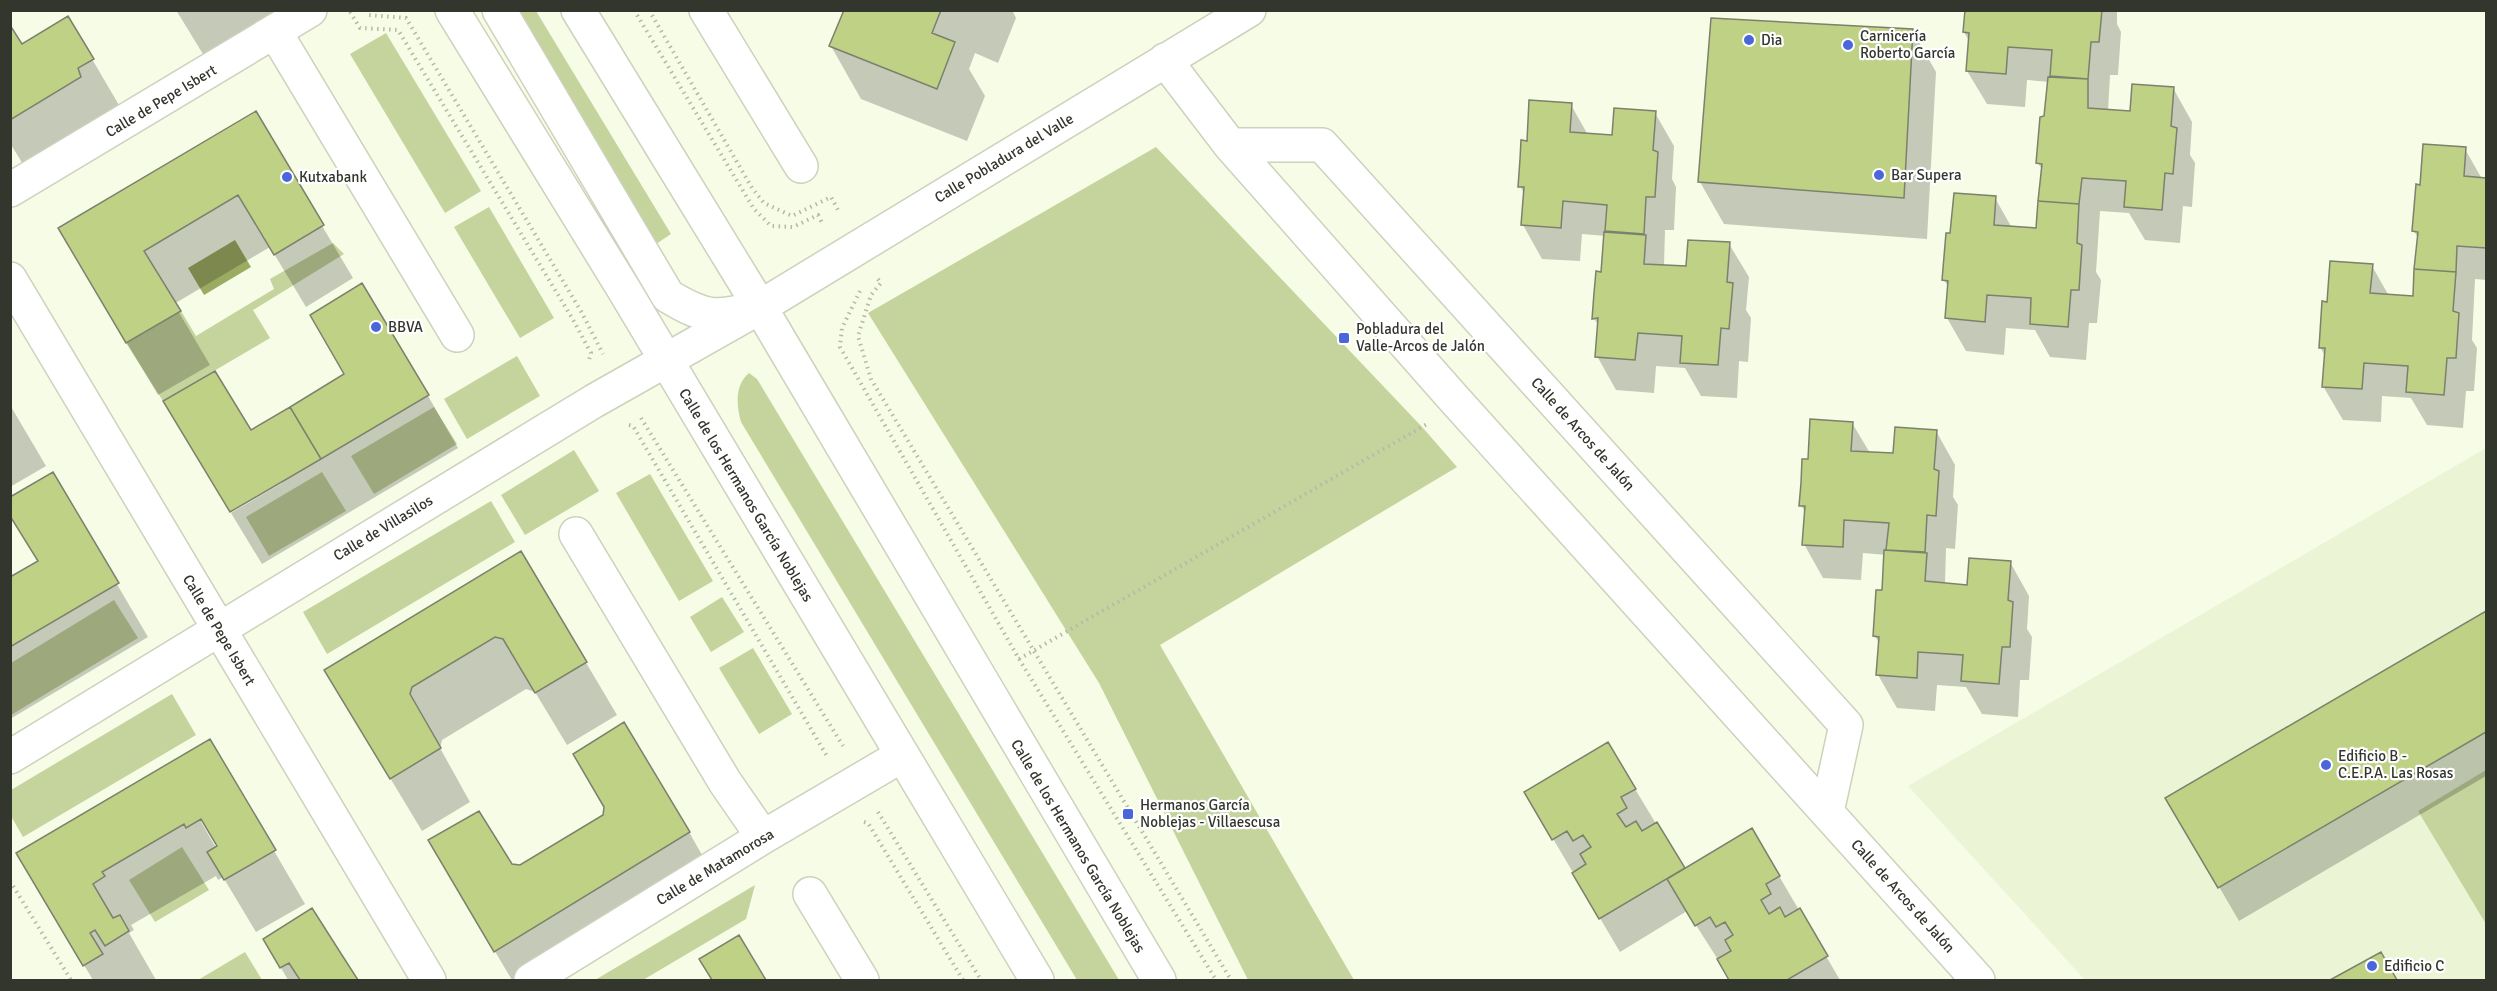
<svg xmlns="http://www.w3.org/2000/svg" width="2497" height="991" viewBox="0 0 2497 991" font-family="Signika,sans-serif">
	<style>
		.built { fill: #ecf4d6 }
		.green { fill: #c5d39d }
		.water { fill: #9bab61 }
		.shadow { fill: #0003; fill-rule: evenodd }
		.building { fill: #bfd185; stroke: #7c816d; stroke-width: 1.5 }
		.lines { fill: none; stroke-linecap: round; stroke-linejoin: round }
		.minor-casing { stroke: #ccd2bc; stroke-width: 36 }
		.major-casing { stroke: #ccd2bc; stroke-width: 36 }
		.path { stroke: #b4b9a7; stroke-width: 4; stroke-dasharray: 1.5 4.5; stroke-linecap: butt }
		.minor { stroke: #fff; stroke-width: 33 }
		.major { stroke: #fff; stroke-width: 33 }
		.poi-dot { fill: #4a66da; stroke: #fff; stroke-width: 2 }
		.labels { text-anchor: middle; stroke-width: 4.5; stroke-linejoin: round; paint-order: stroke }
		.poi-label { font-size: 15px; fill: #33362d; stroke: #fff; text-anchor: start }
		.street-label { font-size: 15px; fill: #33362d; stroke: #fff }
	</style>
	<rect width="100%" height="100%" fill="#f6fce6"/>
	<!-- built -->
	<path class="built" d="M2486,448V980H2085L1908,786Z"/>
	<!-- green -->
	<path class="green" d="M515,11H536L671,234L656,244Z
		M386,33L481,191L445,213L350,54Z
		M1156,147L1423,428L1457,467L1160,645L1354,980H1248L1099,683L868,313Z
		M489,207L554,318L520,338L454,227Z
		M333,243L344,254L253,310L270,338L163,401L126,343L181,311L196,336L274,289L270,279Z
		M517,356L540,396L467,439L444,399Z
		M749,373L757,379L1119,980H1077L741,422C736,404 735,385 749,373Z
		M434,407L457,444L374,494L351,456Z
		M574,450L599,491L525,535L501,495Z
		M322,472L346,511L269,556L246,517Z
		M650,474L713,581L679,601L616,493Z
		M491,501L515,542L327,654L303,612Z
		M722,597L744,632L711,652L690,617Z
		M114,600L138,638L11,715V663Z
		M753,648L792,714L759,734L719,668Z
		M172,694L196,735L23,837L11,816V790Z
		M2486,770V924L2418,811Z
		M182,847L209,890L155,922L129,880Z
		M755,885L746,919L643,980H595Z
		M245,952L262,980H198Z"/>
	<!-- water -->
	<path class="water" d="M235,240L251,267L204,295L188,268Z"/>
	<!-- shadow -->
	<path class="shadow" d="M176,10H307L206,59Z
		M845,10H1012L1016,18L998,63L975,53L969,69L985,96L967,141L861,99L831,46Z
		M1966,10H2117V24L2121,32L2118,75H2110L2108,111L2132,113L2173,88L2192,122L2190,155L2195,163L2192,207L2183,206L2180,243L2145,240L2129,213L2100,211L2096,272L2101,280L2097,323H2089L2086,360L2050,357L2035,330L2006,328L2004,355L1966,351L1947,318L1949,288L1944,280L1952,235L1995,198L2012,228L2037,229L2043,171L2038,163L2050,82L2027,80L2025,107L1987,104L1967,71L1969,41L1964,32Z
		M10,28L21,46L92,59L123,112L32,179L10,143Z
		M1912,30L1936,72L1927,239L1724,224L1700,182Z
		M1571,105L1588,135L1614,136L1655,113L1674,146L1672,179L1676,187L1674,230H1665L1664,266L1688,268L1729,244L1749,277L1746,310L1751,318L1748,362L1739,361L1737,398L1701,396L1685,368L1656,366L1654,393L1616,390L1597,356L1599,327L1594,318L1606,236L1582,234L1580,261L1542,259L1523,225L1525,195L1520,186L1528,142Z
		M255,113L353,278L306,307L270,247L174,304L210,365L158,395L90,281Z
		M2465,149L2482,179H2486V280L2475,279L2472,340L2477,348L2474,391H2466L2463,428L2427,425L2411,398L2382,396L2381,422L2343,420L2323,386L2325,356L2320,347L2328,303L2372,266L2389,296L2414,298L2419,240L2414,231L2422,186Z
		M428,396L458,448L262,564L231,513L282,483V480L250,432Z
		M10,405L46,466L10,487Z
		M1852,423L1870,453L1895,455L1936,431L1955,465L1953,497L1958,505L1955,549L1946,548L1945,584L1969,586L2010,562L2029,596L2027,629L2032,637L2029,680H2020L2018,717L1982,714L1966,687L1937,685L1935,711L1897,708L1878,675L1880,645L1875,636L1887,555L1863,553L1861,580L1823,578L1804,544L1806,514L1801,505L1809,460Z
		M52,474L148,637L10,719V579L39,562L10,514Z
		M521,553L617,715L567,745L535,692L526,689L442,740L440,748L470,802L422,831L357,723Z
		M2486,613V776L2239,921L2168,799Z
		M210,741L305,904L256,932L223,877L218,880L216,876L131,925L134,930L129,933L156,980H93L49,907ZM199,812L219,848H216L196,813Z
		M1635,789L1684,870L1779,876L1840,980H1731L1687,911L1620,952L1526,793Z
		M606,807L689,832L719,885L564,980H512L461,894L511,866L520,867L604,816Z
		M312,910L355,980H288L265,940Z
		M738,937L764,980H713L701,960Z
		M2380,954L2396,980H2333Z"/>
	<!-- building -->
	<path class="building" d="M844,10H941L932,33L955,42L937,89L829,46Z
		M1965,10H2102L2099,42H2091L2088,79L2050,76L2052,50L2008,47L2006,74L1966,71L1969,33L1963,32Z
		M68,16L94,59L78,68L81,77L10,120V25L22,44Z
		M1711,18L1913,29L1904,198L1698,182Z
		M2048,77L2088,79V108L2130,111L2132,84L2174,87L2171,126L2177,128L2173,174L2165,173L2162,210L2124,207L2126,181L2082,178L2079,204L2038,201L2042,164L2036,163L2040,117L2044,116Z
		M1529,100L1572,103L1570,132L1612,135L1614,108L1656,111L1653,150L1658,152L1655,197H1646L1644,234L1605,231L1607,205L1563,201L1561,228L1521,225L1524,187H1518L1520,159L1521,140L1527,141Z
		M256,111L324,225L274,255L238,195L144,251L181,311L126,343L58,228Z
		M2423,144L2466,147L2464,176L2486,178V248L2457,246L2456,272L2414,269L2418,232L2412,231L2416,184L2420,185Z
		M1954,193L1996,196L1994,225L2036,228L2038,201L2079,204L2077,243L2082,245L2079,290H2071L2068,327L2030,324L2031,298L1987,295L1985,322L1945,318L1948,281L1942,280L1946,233H1950Z
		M1604,232L1646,235L1644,264L1686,266L1688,240L1730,242L1727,282L1733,283L1729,329L1721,328L1718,365L1680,363L1682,336L1638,333L1635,360L1595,357L1598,318L1592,319L1594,293L1596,271L1601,272Z
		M2330,261L2373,264L2370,293L2413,296L2414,269L2456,272L2453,311L2459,313L2456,358H2447L2444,395L2406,392L2408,366L2364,363L2362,389L2322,387L2325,348H2319L2322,301L2327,302Z
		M362,283L429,395L321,459L290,407L344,374L310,315Z
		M215,371L251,430L290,407L321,459L230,512L163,401Z
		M1810,419L1853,422L1851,451L1893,453L1895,427L1937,430L1934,469L1939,471L1936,516L1927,515L1925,552L1886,550L1889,523L1844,520L1843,547L1802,545L1805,506H1799L1801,483L1802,459H1808Z
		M53,472L119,583L10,647V577L38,561L10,516V497Z
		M1884,550L1927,553L1925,581L1967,585L1969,558L2011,561L2008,600L2013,602L2010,647H2002L1999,684L1961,681L1963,655L1918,652L1917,678L1876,675L1879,637L1873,636L1876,590H1882Z
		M521,551L587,662L535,693L503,639L495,637L412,687L410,694L441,748L390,779L324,670Z
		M2486,611V732L2218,888L2165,798Z
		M624,722L690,832L494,952L428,840L479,811L512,864L520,865L603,815L604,807L573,754Z
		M210,739L276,850L224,880L207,852L217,846L201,819L186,828L184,824L102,872L105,876L93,884L113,918L120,915L129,931L105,946L95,930L90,933L103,954L83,966L16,853Z
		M1608,742L1636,789L1621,797L1627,808L1617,814L1626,827L1636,821L1642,831L1657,822L1685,868L1599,919L1572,873L1586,864L1580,854L1591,847L1583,835L1573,841L1567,831L1552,840L1524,792Z
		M1752,828L1780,876L1766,884L1771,894L1761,900L1769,914L1780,907L1785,917L1800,908L1828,956L1787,980H1729L1717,959L1731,951L1725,940L1733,935L1725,922L1716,927L1710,917L1695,926L1667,879Z
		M312,908L340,952L358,980H300L289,963L280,968L263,939Z
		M739,935L766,980H712L699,959Z
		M2381,952L2397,980H2330Z"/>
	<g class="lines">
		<defs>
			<path id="minor" d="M706,10L801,166
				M275,32L457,335
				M1165,60L1230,145L1455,400L1978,980
				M1230,145H1322L1846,725L1827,812
				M10,190L310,10
				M10,279L429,980
				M576,534L725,782L763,837
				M10,757L594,401L760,307L1249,10
				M810,894L862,980
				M531,980L763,837L901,756"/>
			<path id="major" d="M452,10L623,288L1037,980
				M499,10L668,296C708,320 716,318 760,307
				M578,10L760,307L1159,980"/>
		</defs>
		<!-- minor casing -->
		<use href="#minor" class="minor-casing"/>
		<!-- major casing -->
		<use href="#major" class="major-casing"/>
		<!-- path -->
		<path class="path" d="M366,10L369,15L406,18L582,313L603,354
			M634,10L754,209L771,226L793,227L818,215L823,225
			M649,10L752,188L764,203L792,216L831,197L838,210
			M350,12L360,28L398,30L572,318L591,353L589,360
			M878,279L881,283L871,295L858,336L871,379L1231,980
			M860,291L842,328L840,347L1019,659L1216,980
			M641,418L843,746
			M629,425L633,426L828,758
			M1019,659L1427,424
			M878,812L981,980
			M864,822L868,823L963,980
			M10,881L71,980"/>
		<!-- minor -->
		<use href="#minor" class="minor"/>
		<!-- major -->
		<use href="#major" class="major"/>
	</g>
	<!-- markers -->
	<g class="poi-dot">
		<circle cx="1749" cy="40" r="6"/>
		<circle cx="1848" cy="45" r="6"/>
		<circle cx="1879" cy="175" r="6"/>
		<circle cx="287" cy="177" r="6"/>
		<circle cx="376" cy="327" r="6"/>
		<rect x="1338" y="332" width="12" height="12" rx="3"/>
		<circle cx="2326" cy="765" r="6"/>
		<rect x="1122" y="808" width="12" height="12" rx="3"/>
		<circle cx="2372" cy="966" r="6"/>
	</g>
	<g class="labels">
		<!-- poi labels -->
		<g class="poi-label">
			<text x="1860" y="41">Carnicería<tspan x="1860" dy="17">Roberto García</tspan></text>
			<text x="1761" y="45">Dia</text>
			<text x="1891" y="180">Bar Supera</text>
			<text x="299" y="182">Kutxabank</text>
			<text x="388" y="332">BBVA</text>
			<text x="1356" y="334">Pobladura del<tspan x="1356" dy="17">Valle-Arcos de Jalón</tspan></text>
			<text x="2338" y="761">Edificio B -<tspan x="2338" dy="17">C.E.P.A. Las Rosas</tspan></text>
			<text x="1140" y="810">Hermanos García<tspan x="1140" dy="17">Noblejas - Villaescusa</tspan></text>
			<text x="2384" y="971">Edificio C</text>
		</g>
		<!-- street labels -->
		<g class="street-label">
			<text transform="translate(161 101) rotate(-31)" y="5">Calle de Pepe Isbert</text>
			<text transform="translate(1004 158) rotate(-31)" y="5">Calle Pobladura del Valle</text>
			<text transform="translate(1583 434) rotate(48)" y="5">Calle de Arcos de Jalón</text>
			<text transform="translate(746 495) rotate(59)" y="5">Calle de los Hermanos García Noblejas</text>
			<text transform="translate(383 528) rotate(-31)" y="5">Calle de Villasilos</text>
			<text transform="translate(219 630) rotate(59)" y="5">Calle de Pepe Isbert</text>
			<text transform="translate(1078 846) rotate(59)" y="5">Calle de los Hermanos García Noblejas</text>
			<text transform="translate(715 867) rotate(-31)" y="5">Calle de Matamorosa</text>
			<text transform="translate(1903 896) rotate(48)" y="5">Calle de Arcos de Jalón</text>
		</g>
	</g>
	<!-- border -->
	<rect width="2497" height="991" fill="none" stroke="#33362d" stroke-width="24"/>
</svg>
